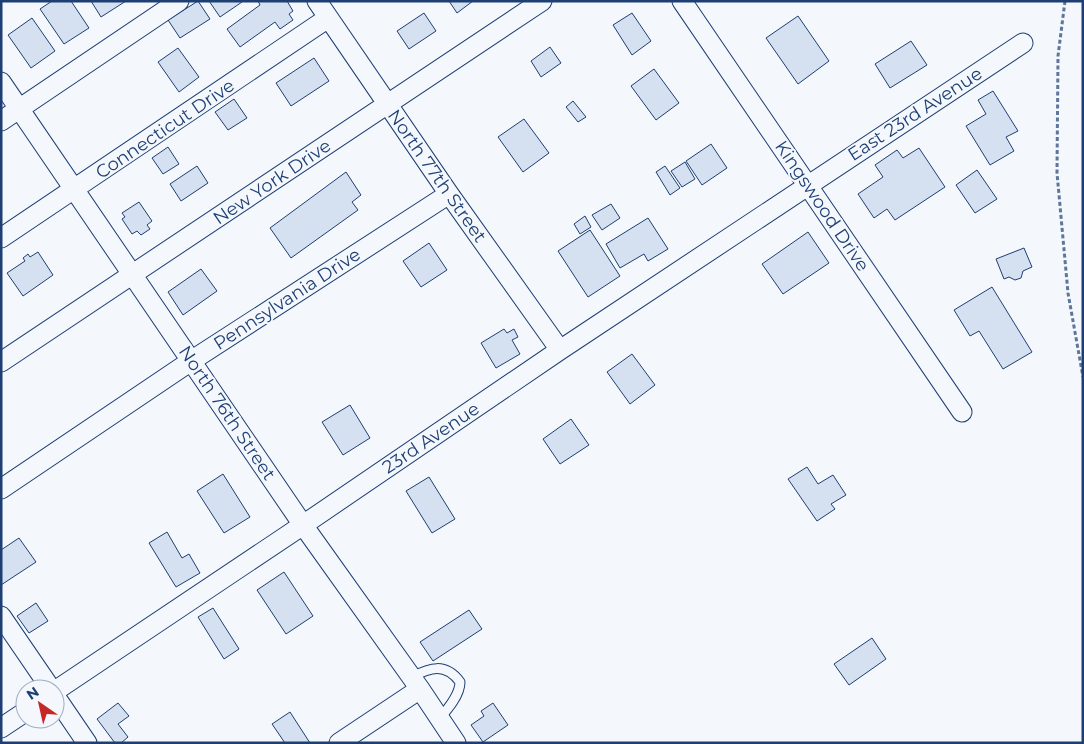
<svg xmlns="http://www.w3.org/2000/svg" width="1084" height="744" viewBox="0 0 1084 744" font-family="Montserrat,sans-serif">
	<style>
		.building { fill: #d5e0f0; stroke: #1d3f73 }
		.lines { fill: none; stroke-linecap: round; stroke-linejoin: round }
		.service-casing { stroke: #1d3f73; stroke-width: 11 }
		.minor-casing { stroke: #1d3f73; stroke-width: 21 }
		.path { stroke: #5e769c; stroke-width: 3; stroke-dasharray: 4 2.5; stroke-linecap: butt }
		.service { stroke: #f4f7fb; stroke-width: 9 }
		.minor { stroke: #f4f7fb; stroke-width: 19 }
		.labels { text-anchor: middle; stroke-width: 4; stroke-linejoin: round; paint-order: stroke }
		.street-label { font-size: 18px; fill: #1d3f73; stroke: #f4f7fb }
	</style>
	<rect width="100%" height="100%" fill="#f4f7fb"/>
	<!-- building -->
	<path class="building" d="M52,1H71L89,28L64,44L40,9Z
		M91,1H126L101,17Z
		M198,1L210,19L180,38L168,20Z
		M209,1H242V2L220,17Z
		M258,1H287L293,11L289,14L293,20L280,29L275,22L240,47L227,29L260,5Z
		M449,1H473L457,13Z
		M424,13L436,31L409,49L397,31Z
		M632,13L651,41L632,55L613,25Z
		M798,16L829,61L798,84L766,38Z
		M32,18L55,51L31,68L8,35Z
		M911,41L927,65L890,88L875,64Z
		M550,47L561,63L541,77L531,61Z
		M178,48L199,77L179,92L158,62Z
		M314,58L329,81L291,106L276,83Z
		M654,69L679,103L656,120L631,86Z
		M993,91L1018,131L1006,137L1014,151L990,165L966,126L986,114L978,100Z
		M234,99L247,118L228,130L215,112Z
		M573,101L586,117L578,122L566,107Z
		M524,119L549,153L523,172L498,137Z
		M711,144L727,168L702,185L686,161Z
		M168,147L179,164L163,174L152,158Z
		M919,148L945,187L895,220L887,209L874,218L858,194L883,177L875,165L897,150L903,158Z
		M685,162L695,179L682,187L671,171Z
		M197,166L208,183L181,201L170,184Z
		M665,166L680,188L670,195L656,172Z
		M977,170L997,199L975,213L956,185Z
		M346,172L361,195L352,202L358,210L291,258L270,228Z
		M139,202L152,221L147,225L150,229L141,235L137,231L132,234L122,219L125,217L122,213Z
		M611,204L620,218L602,230L592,215Z
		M585,216L591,227L580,234L574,224Z
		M648,218L668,249L648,261L644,254L620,268L606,244Z
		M590,230L620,276L588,297L558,251Z
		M808,232L829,263L783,294L762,264Z
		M429,243L447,270L421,287L403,261Z
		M1024,248L1032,267L1023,271L1021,278L1015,280L1009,277L1004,279L996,259Z
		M38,252L53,275L23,296L7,273L25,261L23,258L28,254L30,257Z
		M201,269L217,291L183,315L168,292Z
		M992,287L1032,352L1003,369L979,331L970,336L954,310Z
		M504,329L507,333L514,329L518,337L512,340L520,354L496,368L481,343Z
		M632,354L655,385L630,404L607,372Z
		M350,405L370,438L343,455L322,422Z
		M571,419L589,445L560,464L543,439Z
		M807,467L818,484L833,475L846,495L831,504L835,509L817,521L788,479Z
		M223,474L250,517L224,533L197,491Z
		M429,477L455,519L432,533L406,491Z
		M167,532L182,558L189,554L200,573L176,587L149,543Z
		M19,538L36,562L1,585V550Z
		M284,572L313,616L286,634L257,590Z
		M36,603L48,621L29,633L17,616Z
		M213,608L239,649L224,659L198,617Z
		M469,610L482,629L433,661L420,642Z
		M872,638L886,659L849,685L834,664Z
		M118,703L129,716L118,724L128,737L121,743H115L97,719Z
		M493,703L508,725L483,742L471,725L484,716L481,711Z
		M290,712L310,743H285L272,724Z"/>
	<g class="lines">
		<defs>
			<path id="service" d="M411,677C430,668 445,662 460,682C460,695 448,709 439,719"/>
			<path id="minor" d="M317,1L449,194L560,350
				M682,1L962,412
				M1,82L303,525L420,689L456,743
				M1,121L179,1
				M1,238L328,18
				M1,362L542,1
				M1,489L191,361L449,194
				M1,616L51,689
				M55,691L303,525L560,350L1023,43
				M55,696L87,743
				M1,728L25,712
				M339,743L420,689"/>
		</defs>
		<!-- service casing -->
		<use href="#service" class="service-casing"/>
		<!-- minor casing -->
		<use href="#minor" class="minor-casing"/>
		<!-- path -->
		<path class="path" d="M1065,1L1058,56L1057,173L1068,293L1083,377"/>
		<!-- service -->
		<use href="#service" class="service"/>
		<!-- minor -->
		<use href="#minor" class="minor"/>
	</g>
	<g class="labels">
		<!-- street labels -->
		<g class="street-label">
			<text transform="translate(915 114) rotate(-33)" y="6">East 23rd Avenue</text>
			<text transform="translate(165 129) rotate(-34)" y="6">Connecticut Drive</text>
			<text transform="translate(437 176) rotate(55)" y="6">North 77th Street</text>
			<text transform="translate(272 182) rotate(-34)" y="6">New York Drive</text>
			<text transform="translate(822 206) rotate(56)" y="6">Kingswood Drive</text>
			<text transform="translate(287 299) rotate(-33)" y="6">Pennsylvania Drive</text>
			<text transform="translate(227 413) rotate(56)" y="6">North 76th Street</text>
			<text transform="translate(431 438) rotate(-34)" y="6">23rd Avenue</text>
		</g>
	</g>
	<!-- border -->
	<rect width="1084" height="744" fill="none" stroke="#1d3f73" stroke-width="5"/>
	<!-- north arrow -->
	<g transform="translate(40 704) rotate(326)"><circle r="24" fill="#f4f7fb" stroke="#9eadc5"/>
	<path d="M0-4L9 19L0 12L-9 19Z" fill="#c62828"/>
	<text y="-8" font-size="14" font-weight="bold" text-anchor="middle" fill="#1d3f73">N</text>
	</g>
</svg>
